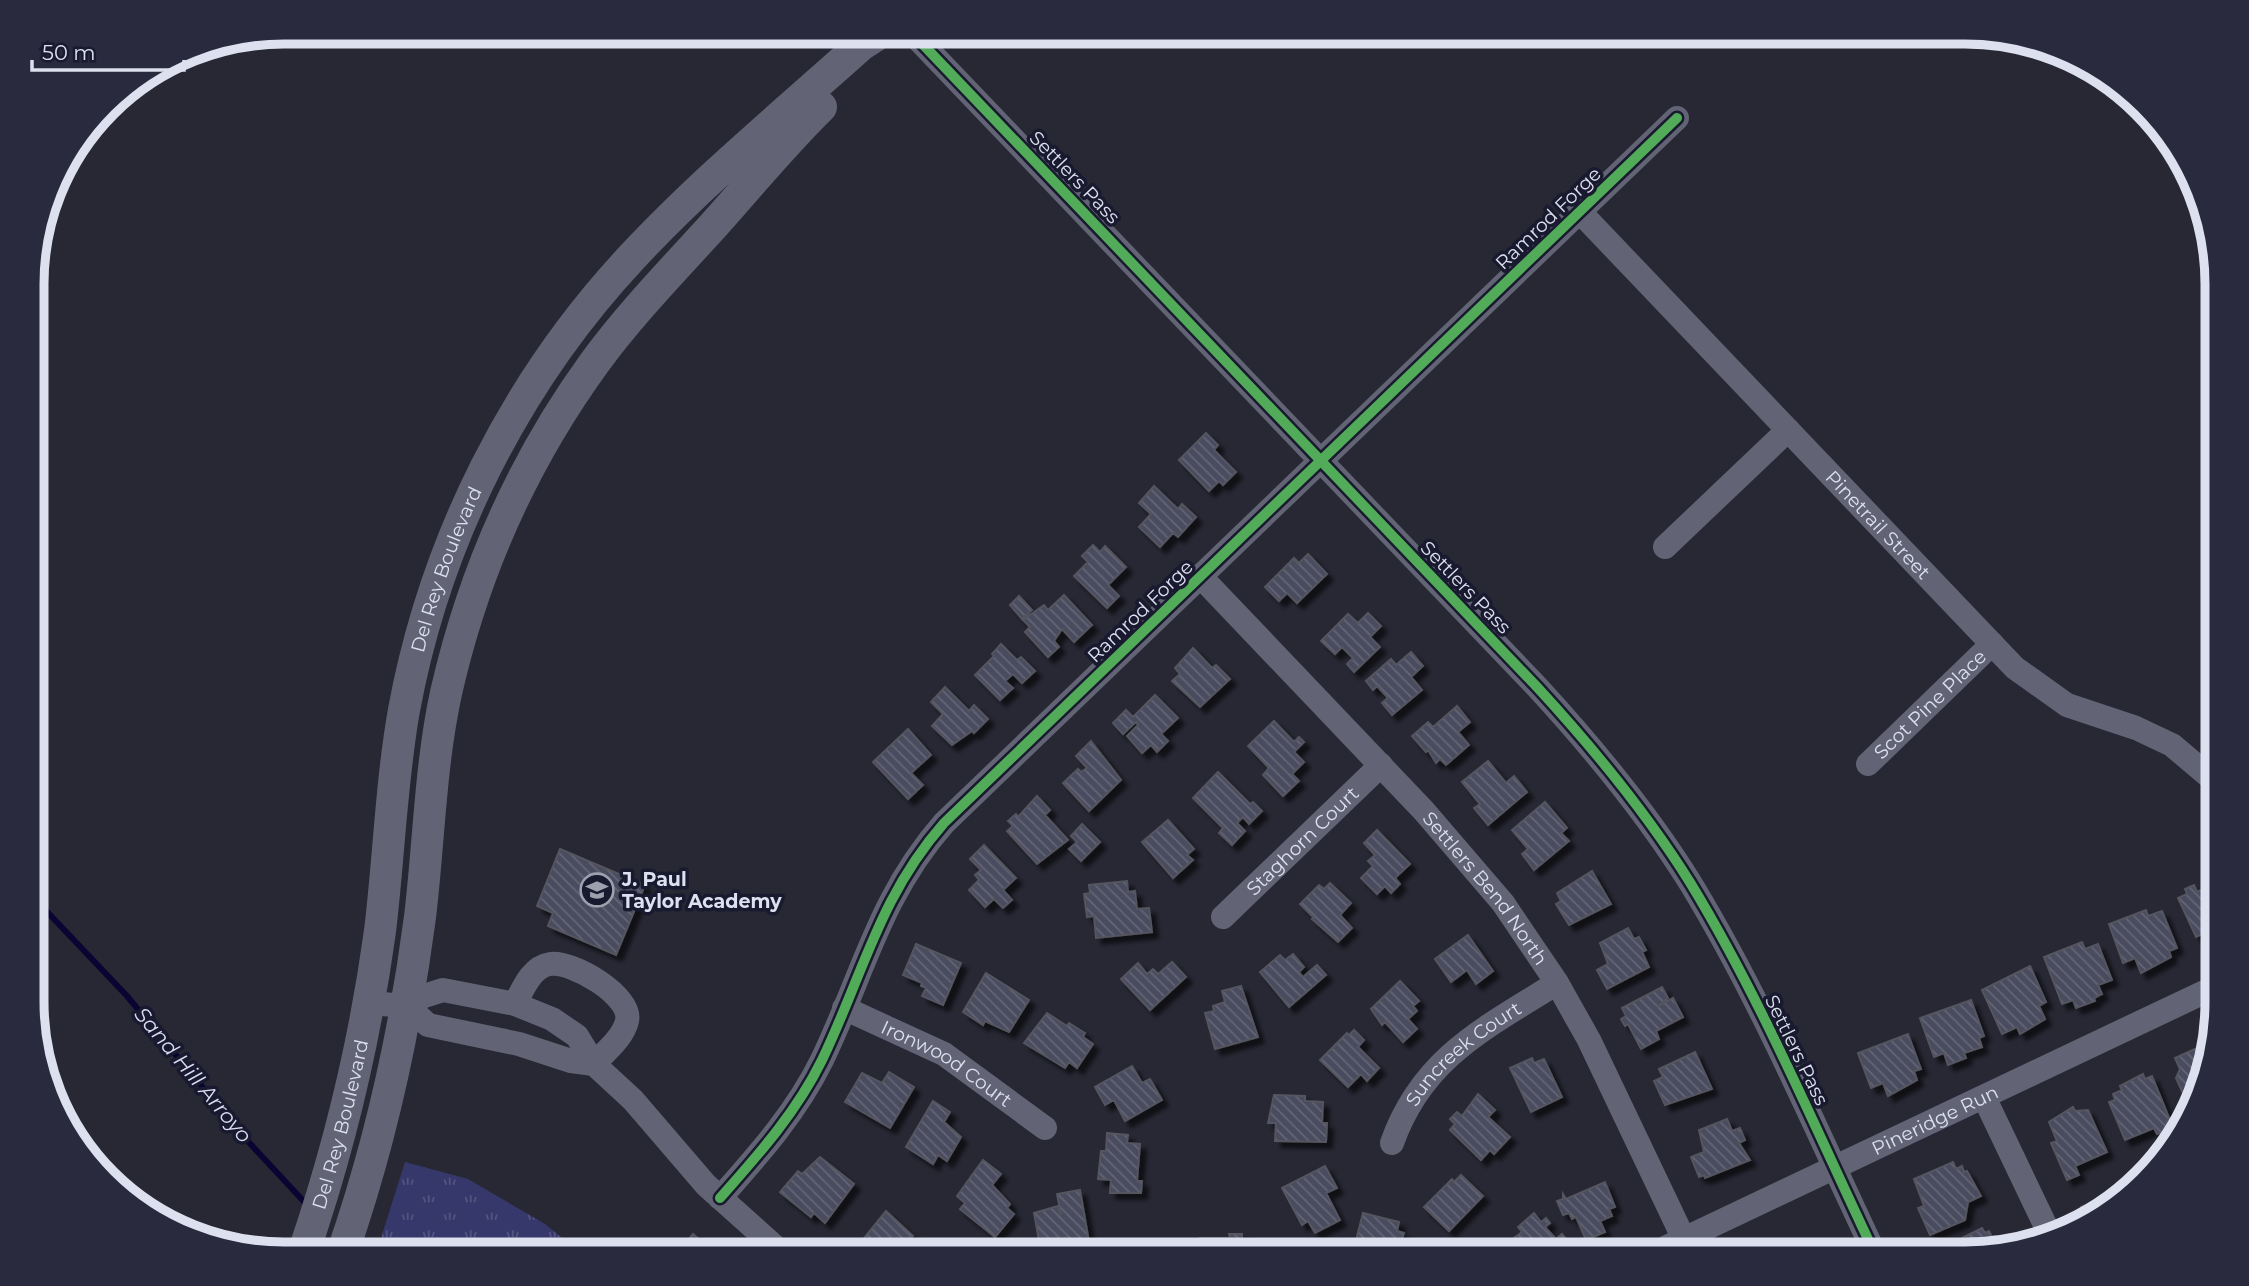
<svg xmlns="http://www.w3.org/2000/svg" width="2249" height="1286" viewBox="0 0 2249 1286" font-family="Montserrat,sans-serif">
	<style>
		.grass { fill: url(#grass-tufts) }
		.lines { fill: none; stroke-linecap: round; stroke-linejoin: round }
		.stream { stroke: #0b0432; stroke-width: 6 }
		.building { fill: url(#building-back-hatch); stroke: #54555f; stroke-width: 2; filter: url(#shadow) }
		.minor { stroke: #626475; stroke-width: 24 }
		.major { stroke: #626476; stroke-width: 32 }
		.cycleway-casing { stroke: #191a2f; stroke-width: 15 }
		.cycleway { stroke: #51ab58; stroke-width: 10 }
		.labels { text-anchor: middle; stroke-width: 7; stroke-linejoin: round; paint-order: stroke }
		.street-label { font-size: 19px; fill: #dde0ee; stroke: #191a2f }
		.poi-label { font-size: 19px; font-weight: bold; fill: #dde0ee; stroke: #191a2f; text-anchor: start }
		.water-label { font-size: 21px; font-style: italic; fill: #d9dcf2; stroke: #191a2f }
		.rim { fill: none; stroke: #dde0ee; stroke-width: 9 }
	</style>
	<defs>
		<pattern id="grass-tufts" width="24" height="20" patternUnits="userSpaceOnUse" patternTransform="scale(1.75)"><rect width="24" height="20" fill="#36386b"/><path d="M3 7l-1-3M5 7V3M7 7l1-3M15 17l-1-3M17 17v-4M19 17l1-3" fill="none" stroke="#535480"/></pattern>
		<pattern id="building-back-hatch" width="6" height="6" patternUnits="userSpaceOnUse" patternTransform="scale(1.75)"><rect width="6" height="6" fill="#4a4b5f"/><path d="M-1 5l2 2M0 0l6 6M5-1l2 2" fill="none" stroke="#646576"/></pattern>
		<filter id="shadow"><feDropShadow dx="6" dy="6" stdDeviation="2" flood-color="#0009"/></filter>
	</defs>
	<rect width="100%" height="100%" fill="#272834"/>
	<!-- grass -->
	<path class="grass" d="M405,1162L468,1179L545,1224L582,1254H376Z"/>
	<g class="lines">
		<!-- stream -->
		<path class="stream" d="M34,898L127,996L243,1136L309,1207"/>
	</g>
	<!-- building -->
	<path class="building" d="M1206,433L1218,445L1214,450L1236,472L1223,485L1219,481L1209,491L1179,460Z
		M1154,486L1178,509L1182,504L1196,517L1178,537L1173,533L1160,547L1139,527L1151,514L1139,503Z
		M1093,545L1100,552L1105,546L1126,567L1108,585L1119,596L1107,608L1074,576L1088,562L1082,556Z
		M1308,554L1327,574L1297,603L1287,593L1279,601L1265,587L1294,558L1299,563Z
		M1064,595L1092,625L1074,642L1062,629L1054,641L1059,647L1048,657L1025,632L1030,627L1023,620L1044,605L1048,610Z
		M1019,596L1032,610L1022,619L1010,605Z
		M1368,613L1381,626L1370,637L1380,647L1354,672L1347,664L1353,658L1342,647L1335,654L1321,641L1348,614L1358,623Z
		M1001,644L1017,660L1021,657L1035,671L1022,683L1013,674L1005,681L1013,688L1000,700L975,675L994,656L992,654Z
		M1193,648L1212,668L1216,665L1230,679L1200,707L1172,681L1180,674L1175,668Z
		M1411,652L1423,666L1411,677L1422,690L1392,715L1382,703L1388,698L1377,686L1373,690L1366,681L1391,659L1396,665Z
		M945,687L969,711L974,705L988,719L974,733L972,731L952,745L932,726L943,714L931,702Z
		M1155,695L1178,718L1161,734L1168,741L1157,752L1151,745L1142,753L1127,736L1138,725L1136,722L1123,734L1113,723L1126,710L1133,717Z
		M1457,706L1470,722L1458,732L1469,745L1446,765L1440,759L1436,763L1428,750L1426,752L1412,736L1428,722L1433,727Z
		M1274,721L1294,742L1299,737L1304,742L1294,752L1304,762L1292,774L1299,781L1283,796L1263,775L1269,768L1248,746Z
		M908,729L931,755L911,773L923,785L908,799L873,762Z
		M1091,741L1121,780L1089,811L1063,783L1078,769L1081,772L1087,768L1076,756Z
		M1488,761L1506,783L1514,776L1527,792L1488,825L1474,808L1480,804L1462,782Z
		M1218,772L1250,804L1253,802L1262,811L1249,824L1243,817L1237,823L1245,831L1232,845L1219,833L1223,828L1193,798Z
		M1037,796L1050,810L1045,815L1068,840L1037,864L1007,831L1013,826L1008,821L1016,814L1018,817Z
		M1545,802L1567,828L1561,833L1569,841L1534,870L1522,854L1528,849L1512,830Z
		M1168,820L1194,849L1187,855L1193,860L1173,878L1142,842Z
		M1082,824L1100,842L1081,861L1069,849L1077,842L1071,836Z
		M1377,830L1410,864L1395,878L1400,884L1391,893L1385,886L1377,894L1361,878L1373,866L1368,861L1375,855L1364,843Z
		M984,845L1016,878L1003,890L1012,900L1003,908L994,899L985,907L969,890L979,880L975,875L981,870L970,859Z
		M560,849L645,885L616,955L548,926L553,913L537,906Z
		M1592,871L1611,904L1569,925L1556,904L1561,901L1557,893Z
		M1127,881L1128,892L1135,891L1137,909L1149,908L1152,932L1096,938L1094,916L1087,917L1084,894L1090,893L1089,885Z
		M2217,882V938L2206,943L2202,934L2196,937L2178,898L2187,894L2185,889L2194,885L2197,892Z
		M1330,883L1351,903L1340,915L1352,928L1338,942L1312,919L1314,918L1300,904L1319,885L1324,889Z
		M2146,910L2148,916L2162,911L2177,948L2169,951L2171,957L2141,973L2135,958L2123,963L2109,924Z
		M1628,928L1634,939L1639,937L1646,950L1642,952L1649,967L1607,989L1597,970L1608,964L1600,943Z
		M1468,935L1493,971L1476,984L1467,970L1451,982L1435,959Z
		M2082,942L2085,949L2098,944L2112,980L2098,985L2102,994L2094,998L2095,1001L2076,1008L2073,1000L2062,1004L2044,957Z
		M916,944L961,963L943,1005L922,996L926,988L921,986L922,983L903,975Z
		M1293,954L1304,967L1299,972L1303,977L1317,965L1326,975L1289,1007L1260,972L1280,955L1285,960Z
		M1172,962L1186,977L1150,1010L1121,979L1138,963L1147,974L1153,969L1158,974Z
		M2030,966L2046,1002L2039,1006L2045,1019L2020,1034L2017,1027L2002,1034L1982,990Z
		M986,973L1029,1000L1009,1032L985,1021L983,1025L963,1012Z
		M1400,981L1419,1001L1413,1006L1417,1011L1408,1019L1417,1029L1403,1042L1385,1022L1382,1025L1371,1009Z
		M1241,986L1258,1037L1215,1049L1205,1013L1214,1011L1213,1006L1225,1002L1222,991Z
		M1662,987L1668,998L1657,1007L1673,998L1683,1017L1656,1031L1659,1039L1641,1049L1628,1024L1625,1026L1621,1019L1626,1016L1622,1008Z
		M1971,1000L1984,1036L1979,1038L1982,1047L1964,1053L1966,1058L1948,1065L1944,1053L1934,1057L1920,1018Z
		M1047,1013L1067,1026L1069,1023L1085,1033L1083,1037L1093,1044L1077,1068L1069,1062L1065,1068L1024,1043Z
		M1354,1030L1364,1040L1358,1047L1379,1068L1367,1081L1361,1074L1348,1087L1320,1060L1347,1033L1349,1035Z
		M1908,1034L1921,1069L1914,1071L1917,1080L1888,1096L1883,1083L1871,1088L1858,1053Z
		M2208,1043L2209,1045L2190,1109L2176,1078L2180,1069L2175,1058Z
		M1695,1052L1712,1089L1665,1105L1654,1081L1663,1077L1659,1069Z
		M1532,1058L1534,1063L1544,1059L1562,1097L1531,1112L1510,1068Z
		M1132,1066L1142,1083L1150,1079L1162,1100L1125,1121L1114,1100L1105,1105L1095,1087Z
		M889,1072L914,1087L890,1128L845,1102L862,1073L882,1083Z
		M2143,1074L2145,1079L2152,1076L2170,1120L2166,1121L2170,1130L2157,1134L2154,1128L2125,1140L2109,1102L2115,1100L2113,1094L2122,1090L2120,1086Z
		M1478,1094L1495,1110L1488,1117L1510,1137L1494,1154L1490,1150L1481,1160L1450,1130L1455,1124L1450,1119L1457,1112L1462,1116Z
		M1274,1095L1305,1096V1101L1323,1102L1322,1123H1327L1326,1142L1275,1141L1276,1123H1268Z
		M933,1101L950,1112L944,1122L961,1137L947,1161L938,1155L933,1164L906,1147Z
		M2073,1107L2075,1111L2088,1110L2107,1152L2075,1166L2079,1175L2067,1180L2051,1143L2057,1141L2049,1122Z
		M1727,1119L1732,1131L1740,1128L1745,1140L1739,1143L1750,1160L1705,1178L1704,1175L1699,1177L1691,1157L1704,1152L1699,1130Z
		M1107,1133L1128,1135L1127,1143L1140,1144L1137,1181H1142L1141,1193H1110L1111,1180L1098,1179L1101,1151H1106Z
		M820,1157L854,1184L825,1223L814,1213L811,1217L780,1192L798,1171L802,1174Z
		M983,1160L1001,1174L992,1185L1010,1204L1007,1208L1014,1214L995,1237L960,1209L965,1203L957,1196Z
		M1953,1162L1956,1169L1962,1166L1964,1172L1967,1171L1981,1196L1968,1202L1965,1220L1930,1235L1918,1208L1924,1206L1914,1179Z
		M1325,1166L1337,1188L1326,1193L1340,1220L1315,1233L1308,1221L1302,1225L1282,1188Z
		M1461,1175L1483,1196L1449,1231L1424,1207L1452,1179L1454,1182Z
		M1605,1182L1615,1207L1609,1209L1612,1216L1600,1221L1605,1232L1586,1240L1576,1217L1572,1219L1569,1213L1563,1215L1557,1201L1563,1199V1194L1566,1199Z
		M1080,1190L1089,1242L1041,1251L1034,1213L1058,1206L1061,1215L1057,1194Z
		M2118,1199L2105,1212L2086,1219L2081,1207L2097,1200L2100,1206Z
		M886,1211L913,1236L894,1254H863L866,1248L860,1243Z
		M1363,1213L1399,1222L1397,1231L1404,1233L1400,1246L1409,1249L1408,1254L1353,1252Z
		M1534,1213L1541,1222L1546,1218L1550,1223L1545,1227L1556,1239L1562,1234L1574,1249L1569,1254H1521L1510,1241L1522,1232L1518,1227Z
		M1982,1228L1985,1233L1989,1231L1992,1237L1995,1236L2003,1247L1982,1254H1944L1942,1248Z
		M693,1234L707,1246L700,1254H676Z
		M1229,1234H1242V1254H1198L1200,1238H1230Z"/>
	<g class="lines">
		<!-- minor -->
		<g class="minor">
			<path d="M911,32L1538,688C1594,749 1647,813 1691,884C1762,1001 1816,1130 1875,1254"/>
			<path id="s1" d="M1580,212L2015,668L2067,705L2136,728L2172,745L2217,783"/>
			<path d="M1665,547L1788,430"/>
			<path id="s2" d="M1201,577L1424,811L1503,903L1557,983L1589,1040L1691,1254"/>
			<path id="s3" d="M1868,764L1992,644"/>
			<path id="s4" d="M1223,917L1381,765"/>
			<path d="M369,1003L407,1006L424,996L443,990L515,1004L552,1019L577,1036L594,1064L633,1100L706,1185L783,1254"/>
			<path d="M515,1004C523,989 531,967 550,964C571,960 633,996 627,1021C623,1038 605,1052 594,1064"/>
			<path d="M407,1006L428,1025L519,1044L571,1061L594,1064"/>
			<path id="s5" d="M844,1008L944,1054L1045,1128"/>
			<path d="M1984,1097L2048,1231"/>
			<path id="s6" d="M1392,1143C1422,1058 1485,1028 1557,983"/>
			<path d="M720,1198C758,1155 796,1113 822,1060C863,975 879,897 944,823L1677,118"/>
			<path id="s7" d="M1652,1254L2217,986"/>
		</g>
		<!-- major -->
		<g class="major">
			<path id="s8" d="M303,1254C339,1149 365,1041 380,931C389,857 391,783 404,710C435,542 515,382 632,257C703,181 784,114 861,45L881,32"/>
			<path d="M342,1254C380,1145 405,1032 420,917C429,842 430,767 446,693C473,574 523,461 595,362C631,313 673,270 713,226C749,186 783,144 821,107"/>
		</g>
		<defs>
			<path id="cycleway" d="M911,32L1538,688C1594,749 1647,813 1691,884C1762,1001 1816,1130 1875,1254
				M720,1198C758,1155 796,1113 822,1060C863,975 879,897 944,823L1677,118"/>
		</defs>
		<!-- cycleway casing -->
		<use href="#cycleway" class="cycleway-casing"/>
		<!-- cycleway -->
		<use href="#cycleway" class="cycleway"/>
	</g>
	<!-- icons -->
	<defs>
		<symbol id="school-ring" viewBox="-11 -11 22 22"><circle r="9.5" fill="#191a2f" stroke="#9da0ad" stroke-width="1.5"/><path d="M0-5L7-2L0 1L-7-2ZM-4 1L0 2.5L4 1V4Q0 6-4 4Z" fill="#9da0ad"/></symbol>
	</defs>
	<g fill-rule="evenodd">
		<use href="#school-ring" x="578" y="871" width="38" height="38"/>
	</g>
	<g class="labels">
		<!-- street labels -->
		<g class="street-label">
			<text transform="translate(1075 177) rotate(46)" y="7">Settlers Pass</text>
			<text transform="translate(1548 218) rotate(-44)" y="7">Ramrod Forge</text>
			<text dy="7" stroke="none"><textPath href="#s1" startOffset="432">Pinetrail Street</textPath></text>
			<text dy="7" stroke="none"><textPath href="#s8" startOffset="702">Del Rey Boulevard</textPath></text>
			<text transform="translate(1466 587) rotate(46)" y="7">Settlers Pass</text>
			<text transform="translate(1140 611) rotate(-44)" y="7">Ramrod Forge</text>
			<text dy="7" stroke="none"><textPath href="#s3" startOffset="86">Scot Pine Place</textPath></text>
			<text dy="7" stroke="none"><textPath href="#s4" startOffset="110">Staghorn Court</textPath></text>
			<text dy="7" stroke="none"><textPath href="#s2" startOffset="422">Settlers Bend North</textPath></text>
			<text transform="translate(1797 1050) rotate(64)" y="7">Settlers Pass</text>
			<text dy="7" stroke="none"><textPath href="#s6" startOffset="117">Suncreek Court</textPath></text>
			<text dy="7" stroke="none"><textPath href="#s5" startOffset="117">Ironwood Court</textPath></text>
			<text dy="7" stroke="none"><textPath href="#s7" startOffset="313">Pineridge Run</textPath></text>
			<text dy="7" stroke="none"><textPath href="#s8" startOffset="135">Del Rey Boulevard</textPath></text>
		</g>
		<!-- poi labels -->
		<g class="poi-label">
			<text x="622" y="886">J. Paul<tspan x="622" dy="22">Taylor Academy</tspan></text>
		</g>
		<!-- water labels -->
		<g class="water-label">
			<text transform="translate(193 1075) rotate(50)" y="7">Sand Hill Arroyo</text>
		</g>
	</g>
	<!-- crop -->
	<path d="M0 0H2249V1286H0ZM284 44H1965A240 240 0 0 1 2205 284V1002A240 240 0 0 1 1965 1242H284A240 240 0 0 1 44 1002V284A240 240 0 0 1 284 44Z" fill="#292a3e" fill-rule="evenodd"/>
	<path class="rim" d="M284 44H1965A240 240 0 0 1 2205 284V1002A240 240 0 0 1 1965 1242H284A240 240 0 0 1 44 1002V284A240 240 0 0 1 284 44Z"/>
	<!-- scale -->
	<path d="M32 60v10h152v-10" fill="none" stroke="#dde0ee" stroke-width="3.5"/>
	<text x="42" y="60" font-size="21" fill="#dde0ee" stroke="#191a2f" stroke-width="5" paint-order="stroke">50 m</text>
</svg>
